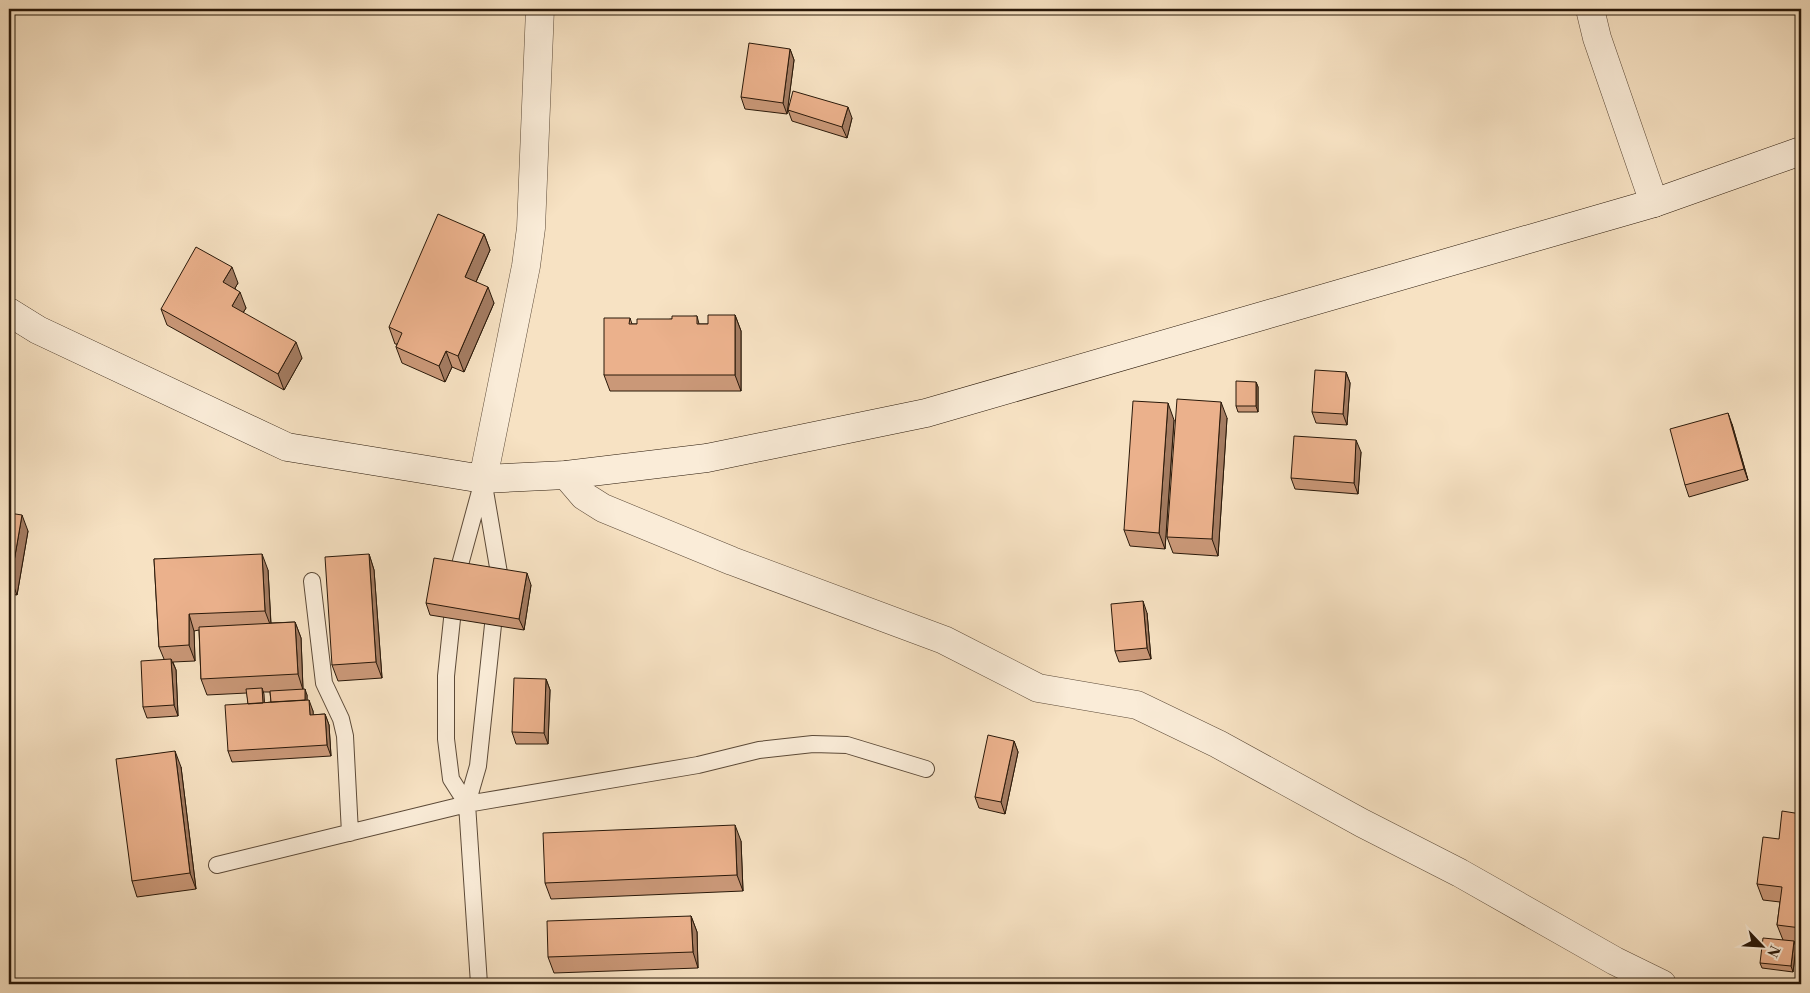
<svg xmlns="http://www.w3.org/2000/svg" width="1810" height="993" viewBox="0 0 1810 993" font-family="'Libre Bodoni',serif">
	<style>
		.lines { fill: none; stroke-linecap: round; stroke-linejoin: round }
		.service-casing { stroke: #5c4a38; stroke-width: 18 }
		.minor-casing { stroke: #5c4a38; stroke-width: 29 }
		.secondary-casing { stroke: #291809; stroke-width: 29 }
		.service { stroke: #faecd8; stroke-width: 16 }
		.minor { stroke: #faecd8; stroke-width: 28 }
		.secondary { stroke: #faecd8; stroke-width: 28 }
		.wall { fill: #ca9878; stroke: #291809; fill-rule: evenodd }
		.shaded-wall { fill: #a47c62; stroke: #291809 }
		.building { fill: #ebb18c; stroke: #291809 }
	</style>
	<rect width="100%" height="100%" fill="#f7e2c3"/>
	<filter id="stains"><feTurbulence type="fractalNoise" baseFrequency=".004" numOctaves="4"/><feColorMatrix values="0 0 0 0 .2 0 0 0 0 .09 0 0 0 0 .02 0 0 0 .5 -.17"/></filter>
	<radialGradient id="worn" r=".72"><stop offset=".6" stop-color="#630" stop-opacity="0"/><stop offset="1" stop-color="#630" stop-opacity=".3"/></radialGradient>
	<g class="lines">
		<defs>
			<path id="service" d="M483,479L500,579
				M458,572L482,484
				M312,581L324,683L341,719L345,736L350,833
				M452,619L446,676V739L451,779L467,804
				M217,865L467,804L698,765L759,750L813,744L847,745L926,769
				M479,984L467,804L478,766L493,625"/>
			<path id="minor" d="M1590,9L1597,38L1654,203
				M566,475L584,496L603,508L732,561L944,640L1038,688L1137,705L1218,744L1362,823L1460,873L1615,961L1662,984
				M483,479L526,266L531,228L540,9"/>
			<path id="secondary" d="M9,312L38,330L287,447L483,479L566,475L707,458L926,413L1654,203L1801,151"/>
		</defs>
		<!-- service casing -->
		<use href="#service" class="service-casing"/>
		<!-- minor casing -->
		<use href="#minor" class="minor-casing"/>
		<!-- secondary casing -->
		<use href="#secondary" class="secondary-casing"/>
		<!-- service -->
		<use href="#service" class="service"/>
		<!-- minor -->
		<use href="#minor" class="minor"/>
		<!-- secondary -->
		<use href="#secondary" class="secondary"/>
	</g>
	<!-- wall -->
	<path class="wall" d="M790,49L794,60L787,114L745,109L741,97Z
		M788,110L852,118L847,138L792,121Z
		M484,234L490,250L476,282L494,303L464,372L452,367L445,382L402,363L396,347L397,344H395L389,327Z
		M238,283L235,288L246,308L243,313L302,358L284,390L167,325L161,309Z
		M735,315L741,331V391H610L604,375L630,318L632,324H637L672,319L697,316L699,324H708Z
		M1346,372L1350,383L1347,425L1316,423L1312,412Z
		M1256,382L1258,387V412H1238L1236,406Z
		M1227,418L1218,556L1173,553L1167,537Z
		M1174,420L1165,549L1130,546L1124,530Z
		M1732,424L1748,480L1689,497L1685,485Z
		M1361,452L1358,494L1295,489L1291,478Z
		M9,513L28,531L17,595L9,594Z
		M369,554L374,570L382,678L338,681L332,665Z
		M154,559L268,570L271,623L295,622L301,638L303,689L307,695V700L313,711V715L325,714L329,725L331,756L232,762L228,751L248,704L247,693L207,695L201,679L199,630L194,631L195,661L173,662L176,670L178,716L147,718L143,707L164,659L159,647ZM263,692H270L271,702L264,703Z
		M531,585L524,630L430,615L426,603Z
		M1147,613L1151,659L1119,662L1115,651Z
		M546,679L550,690L548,744H516L512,732Z
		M1014,741L1018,752L1005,814L979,808L975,797Z
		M181,767L196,889L137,897L132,881Z
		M1801,814V944L1794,943L1796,947L1793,972L1762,968L1760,963L1783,940L1777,925L1780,902L1763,900L1757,884L1779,839Z
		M741,841L743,891L551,899L545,883Z
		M691,916L697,932L698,968L554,973L548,957Z"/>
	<!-- shaded-wall -->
	<path class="shaded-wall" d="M790,49L794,60L787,114L783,103Z
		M848,107L852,118L847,138L842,127Z
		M484,234L490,250L471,293L465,277Z
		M232,267L238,283L229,298L223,282Z
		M488,287L494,303L464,372L458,356Z
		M240,292L246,308L237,322L232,306Z
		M735,315L741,331V391L735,375Z
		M296,342L302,358L284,390L278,374Z
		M446,351L452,367L445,382L439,366Z
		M1346,372L1350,383L1347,425L1343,414Z
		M1256,382L1258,387V412L1256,406Z
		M1221,402L1227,418L1218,556L1212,539Z
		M1168,403L1174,420L1165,549L1159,533Z
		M1728,413L1732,424L1748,480L1744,469Z
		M1356,440L1361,452L1358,494L1354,483Z
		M22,515L28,531L17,595L11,579Z
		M262,554L268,570L271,627L265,611Z
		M369,554L374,570L382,678L376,662Z
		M527,573L531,585L524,630L519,619Z
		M1143,601L1147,613L1151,659L1147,648Z
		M189,614L194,631L195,661L189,645Z
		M295,622L301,638L303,690L298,674Z
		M171,659L176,670L178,716L174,705Z
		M546,679L550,690L548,744L544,733Z
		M262,688L264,694L265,713L263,707Z
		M305,689L307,695V706L305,701Z
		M309,700L313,711L314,726L310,715Z
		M325,714L329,725L331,756L327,745Z
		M1014,741L1018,752L1005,814L1001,802Z
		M175,751L181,767L196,889L190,873Z
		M735,825L741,841L743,891L737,875Z
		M691,916L697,932L698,968L693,952Z
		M1794,941L1796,947L1793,972L1791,966Z"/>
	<!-- building -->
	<path class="building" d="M749,43L790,49L783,103L741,97Z
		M793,91L848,107L842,127L788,110Z
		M438,214L484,234L465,277L488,287L458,356L446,351L439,366L396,347L402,333L389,327Z
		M196,247L232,267L223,282L240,292L232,306L296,342L278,374L161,309Z
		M708,315H735V375H604V318H630L629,324H637V319H672V316H697V324H708Z
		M1315,370L1346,372L1343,414L1312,412Z
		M1236,381L1256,382V406H1236Z
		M1177,399L1221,402L1212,539L1167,537Z
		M1133,401L1168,403L1159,533L1124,530Z
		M1728,413L1744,469L1685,485L1670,429Z
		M1294,436L1356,440L1354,483L1291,478Z
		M9,513L22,515L11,579L9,578Z
		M262,554L265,611L189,614V645L159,647L154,559Z
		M369,554L376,662L332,665L325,557Z
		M434,558L527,573L519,619L426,603Z
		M1143,601L1147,648L1115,651L1111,604Z
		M295,622L298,674L201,679L199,627Z
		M171,659L174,705L143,707L141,661Z
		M514,678L546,679L544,733L512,732Z
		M262,688L263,703L248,704L246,689Z
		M305,689V700L271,702L270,691Z
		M309,700L310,715L325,714L327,745L228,751L225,705Z
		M988,735L1014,741L1001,802L975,797Z
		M175,751L190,873L132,881L116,759Z
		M1782,811L1801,814V928L1777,925L1782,887L1757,884L1763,837L1779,839Z
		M735,825L737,875L545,883L543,833Z
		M691,916L693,952L548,957L547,921Z
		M1763,938L1794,941L1791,966L1760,963Z"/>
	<!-- margin -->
	<rect width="1810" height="993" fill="none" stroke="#f7e2c3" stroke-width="30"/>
	<rect x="10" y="10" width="1790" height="973" fill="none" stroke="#291809" stroke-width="2.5"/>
	<rect x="15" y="15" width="1780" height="963" fill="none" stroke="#291809"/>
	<!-- north arrow -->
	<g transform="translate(1762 946) rotate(115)" stroke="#faecd8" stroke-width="4" paint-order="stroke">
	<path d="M0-4L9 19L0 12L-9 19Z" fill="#291809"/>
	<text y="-8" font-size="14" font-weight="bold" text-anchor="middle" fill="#291809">N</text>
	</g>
	<rect width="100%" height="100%" filter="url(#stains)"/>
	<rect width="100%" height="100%" fill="url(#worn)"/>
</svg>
